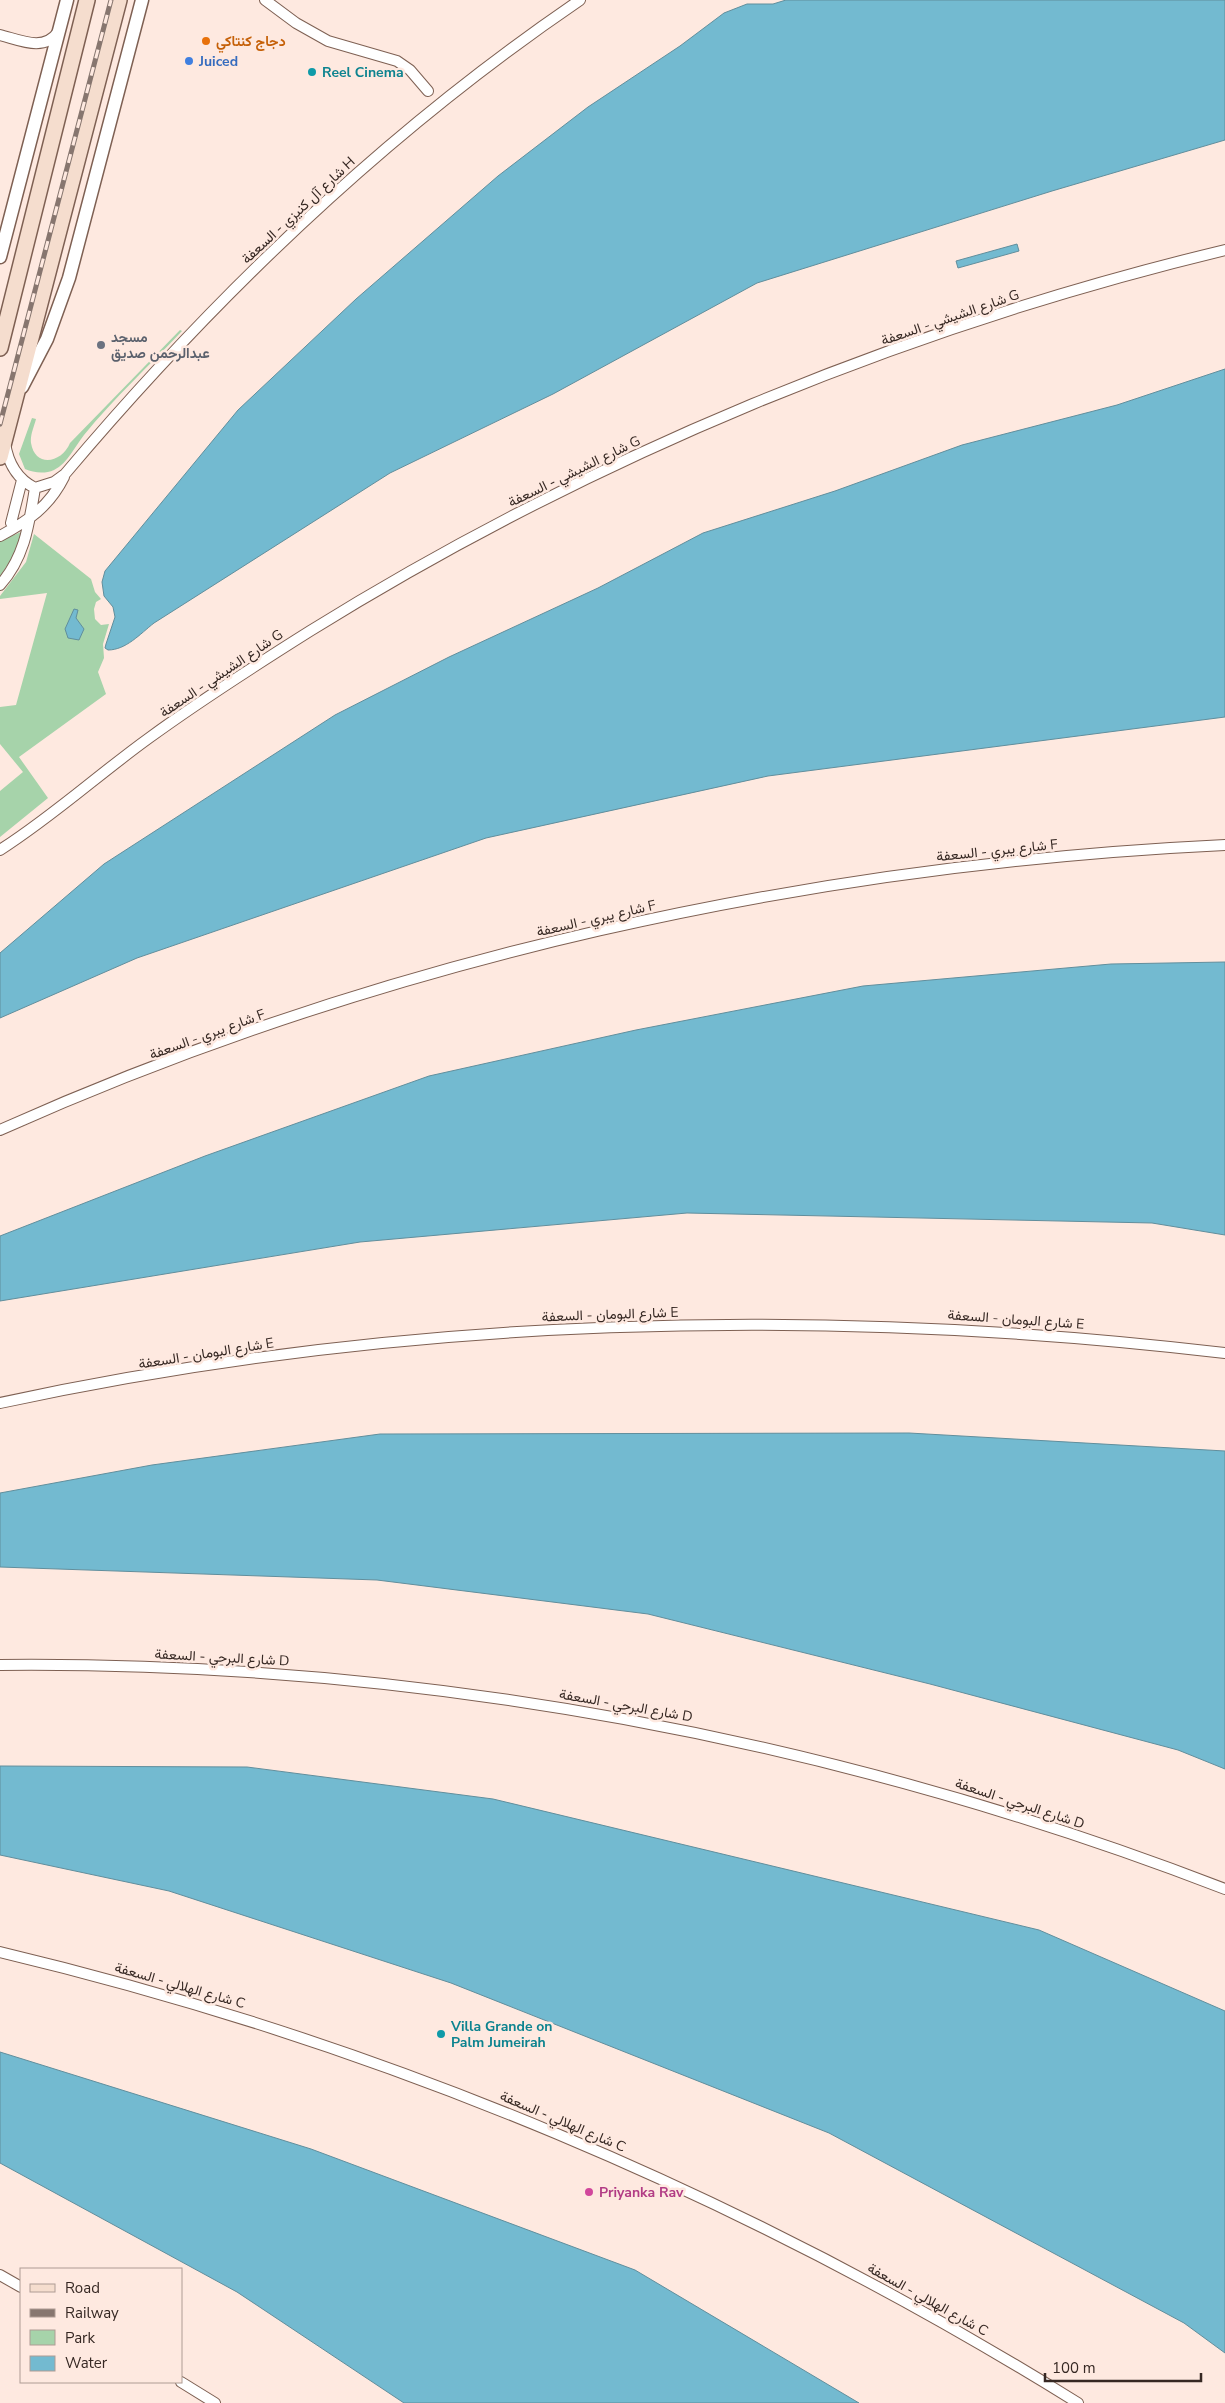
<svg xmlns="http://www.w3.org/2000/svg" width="1225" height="2403" viewBox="0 0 1225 2403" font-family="'Nunito Sans',Vazirmatn,sans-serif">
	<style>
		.green { fill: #a6d3aa }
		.water { fill: #73bad0; stroke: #618e9c }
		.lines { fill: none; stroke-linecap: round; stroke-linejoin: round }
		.minor-casing { stroke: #7e6053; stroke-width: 12 }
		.tertiary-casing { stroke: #7e6053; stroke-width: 15 }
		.secondary-casing { stroke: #7e6053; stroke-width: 18 }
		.minor { stroke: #fff; stroke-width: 10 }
		.tertiary { stroke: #fff; stroke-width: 12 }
		.secondary { stroke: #f5ddce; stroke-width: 15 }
		.rail-casing { stroke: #87766f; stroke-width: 5 }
		.rail { stroke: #fee9e0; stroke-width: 3; stroke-dasharray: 9; stroke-linecap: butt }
		.food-dot { fill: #e8710a; stroke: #fee9e0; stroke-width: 2 }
		.shop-dot { fill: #3f7fe0; stroke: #fee9e0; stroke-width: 2 }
		.culture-dot { fill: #0f9aa8; stroke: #fee9e0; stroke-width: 2 }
		.worship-dot { fill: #6b7280; stroke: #fee9e0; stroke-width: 2 }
		.hotel-dot { fill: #d1479c; stroke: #fee9e0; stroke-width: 2 }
		.labels { text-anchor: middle; stroke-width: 5; stroke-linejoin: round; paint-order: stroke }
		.food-label { font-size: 14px; font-weight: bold; fill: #c56008; stroke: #fee9e0; text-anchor: start }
		.shop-label { font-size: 14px; font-weight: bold; fill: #366cbe; stroke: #fee9e0; text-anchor: start }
		.culture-label { font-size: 14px; font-weight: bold; fill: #0d838f; stroke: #fee9e0; text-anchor: start }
		.street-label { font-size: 14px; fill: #362823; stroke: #fee9e0 }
		.worship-label { font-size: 14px; font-weight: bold; fill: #5b616d; stroke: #fee9e0; text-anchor: start }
		.hotel-label { font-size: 14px; font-weight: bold; fill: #b23c85; stroke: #fee9e0; text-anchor: start }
	</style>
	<rect width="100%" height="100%" fill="#fee9e0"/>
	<!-- green -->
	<path class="green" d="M180,330L182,331C150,365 114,398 84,435C75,446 68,463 54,470C45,474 34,473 25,469L19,454L32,418L36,419C34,427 30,435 31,443C35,468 62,463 70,443Z
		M21,532L19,549L0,576V541Z
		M34,534L91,579L95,592L101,599L96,602L94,609L95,619L101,625L109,624L103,644L104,658L98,672L106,694L19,757L48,798L0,837V791L23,772L0,744V707L16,705L47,593L0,599V596L26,562Z"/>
	<!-- water -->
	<path class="water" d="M786,0H1225V140L1052,191L757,283L553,394L390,473L154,623C140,634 126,650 108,650L105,648L106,644L115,617L113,607L104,596L102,582L105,571L238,410L356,299L498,176L588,107L680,46L724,13L747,4H773Z
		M1017,244L1019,251L958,268L956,261Z
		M1225,369V717L768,776L486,838L137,958L0,1018V953L104,864L335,715L449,657L598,588L703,533L835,491L962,445L1117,405Z
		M74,609L78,610L76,618L84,629L79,640L68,638L65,629Z
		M1225,962V1235L1152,1223L687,1213L360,1242L0,1301V1236L205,1156L429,1076L636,1030L863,986L1111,964Z
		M909,1433L1225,1451V1769L1178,1750L930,1684L648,1614L377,1580L0,1567V1493L152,1465L380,1434Z
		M0,1766L247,1767L493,1799L1039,1930L1225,2011V2353L1184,2323L829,2133L451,1983L169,1891L0,1855Z
		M0,2052L311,2149L635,2270L859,2403H404L237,2292L0,2163Z"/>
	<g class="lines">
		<defs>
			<path id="minor" d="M265,0L296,23L328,41L397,61L410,70L428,91
				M0,35C20,40 44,52 58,32
				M5,443C8,463 17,479 35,488
				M35,488L54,482L65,474C216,295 386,132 580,0
				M11,523L22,480
				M0,536C28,521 49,507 64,477
				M0,585C25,557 29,524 35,488
				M0,850C52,817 99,774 149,738C201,700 256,665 310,631C590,457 905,327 1225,250
				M0,1130C384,958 806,865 1225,845
				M0,1403C402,1316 817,1305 1225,1353
				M0,1665C419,1661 834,1738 1225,1889
				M0,1952C382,2043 745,2196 1078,2403
				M0,2275L21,2287
				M181,2382L215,2403"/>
			<path id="tertiary" d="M0,257L67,0
				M22,387L47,339L69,278L142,0"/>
			<path id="secondary" d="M0,348L87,0
				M0,457L119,0"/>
		</defs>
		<!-- minor casing -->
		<use href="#minor" class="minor-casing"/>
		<!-- tertiary casing -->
		<use href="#tertiary" class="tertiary-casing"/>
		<!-- secondary casing -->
		<use href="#secondary" class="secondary-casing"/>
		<!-- minor -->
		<use href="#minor" class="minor"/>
		<!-- tertiary -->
		<use href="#tertiary" class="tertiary"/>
		<!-- secondary -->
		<use href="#secondary" class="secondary"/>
		<defs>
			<path id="rail" d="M0,424L111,0"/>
		</defs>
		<!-- rail casing -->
		<use href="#rail" class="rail-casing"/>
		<!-- rail -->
		<use href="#rail" class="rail"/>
	</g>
	<!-- markers -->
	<circle class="food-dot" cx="206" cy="41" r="5"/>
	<circle class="shop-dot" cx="189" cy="61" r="5"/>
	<g class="culture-dot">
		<circle cx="312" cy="72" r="5"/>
		<circle cx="441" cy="2034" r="5"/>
	</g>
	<circle class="worship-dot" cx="101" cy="345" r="5"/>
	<circle class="hotel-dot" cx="589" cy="2192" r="5"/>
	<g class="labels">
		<!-- food labels -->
		<g class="food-label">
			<text x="216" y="46">دجاج كنتاكي</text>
		</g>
		<!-- shop labels -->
		<g class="shop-label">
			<text x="199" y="66">Juiced</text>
		</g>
		<!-- culture labels -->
		<g class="culture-label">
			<text x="322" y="77">Reel Cinema</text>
			<text x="451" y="2031">Villa Grande on<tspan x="451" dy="16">Palm Jumeirah</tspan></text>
		</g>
		<!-- street labels -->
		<g class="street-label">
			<text transform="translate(298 210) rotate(-43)" y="5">شارع آل كنيزي - السعفة H</text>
			<text transform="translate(950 317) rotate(-19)" y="5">شارع الشيشي - السعفة G</text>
			<text transform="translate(574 471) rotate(-26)" y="5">شارع الشيشي - السعفة G</text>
			<text transform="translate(221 673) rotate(-34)" y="5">شارع الشيشي - السعفة G</text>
			<text transform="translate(997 850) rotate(-6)" y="5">شارع يبري - السعفة F</text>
			<text transform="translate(596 918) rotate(-13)" y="5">شارع يبري - السعفة F</text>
			<text transform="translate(207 1034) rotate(-20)" y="5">شارع يبري - السعفة F</text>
			<text transform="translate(610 1314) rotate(-2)" y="5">شارع البومان - السعفة E</text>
			<text transform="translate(1016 1319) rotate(4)" y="5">شارع البومان - السعفة E</text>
			<text transform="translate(206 1353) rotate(-9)" y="5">شارع البومان - السعفة E</text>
			<text transform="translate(222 1657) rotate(3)" y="5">شارع البرحي - السعفة D</text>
			<text transform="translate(626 1705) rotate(10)" y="5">شارع البرحي - السعفة D</text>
			<text transform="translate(1020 1803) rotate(18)" y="5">شارع البرحي - السعفة D</text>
			<text transform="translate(180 1985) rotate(16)" y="5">شارع الهلالي - السعفة C</text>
			<text transform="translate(563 2121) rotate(23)" y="5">شارع الهلالي - السعفة C</text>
			<text transform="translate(928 2299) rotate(29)" y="5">شارع الهلالي - السعفة C</text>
		</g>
		<!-- worship labels -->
		<g class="worship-label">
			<text x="111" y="342">مسجد<tspan x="111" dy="16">عبدالرحمن صديق</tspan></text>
		</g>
		<!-- hotel labels -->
		<g class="hotel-label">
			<text x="599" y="2197">Priyanka Rav</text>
		</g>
	</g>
	<!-- legend -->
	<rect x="20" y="2268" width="162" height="115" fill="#fee9e0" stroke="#ae9c94"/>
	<rect x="30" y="2284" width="25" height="8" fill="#f5ddce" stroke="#ae9c94"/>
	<text x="65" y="2293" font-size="15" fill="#362823">Road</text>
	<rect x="30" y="2309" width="25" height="8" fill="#87766f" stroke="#ae9c94"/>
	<text x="65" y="2318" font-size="15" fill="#362823">Railway</text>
	<rect x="30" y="2330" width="25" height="15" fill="#a6d3aa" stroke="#ae9c94"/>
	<text x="65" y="2343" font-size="15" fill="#362823">Park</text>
	<rect x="30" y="2356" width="25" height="15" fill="#73bad0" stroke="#ae9c94"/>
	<text x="65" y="2368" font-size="15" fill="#362823">Water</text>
	<!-- scale -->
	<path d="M1045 2373v8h156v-8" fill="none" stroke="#362823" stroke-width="2.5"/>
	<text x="1052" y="2373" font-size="15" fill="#362823" stroke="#fee9e0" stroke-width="4" paint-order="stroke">100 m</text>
</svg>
